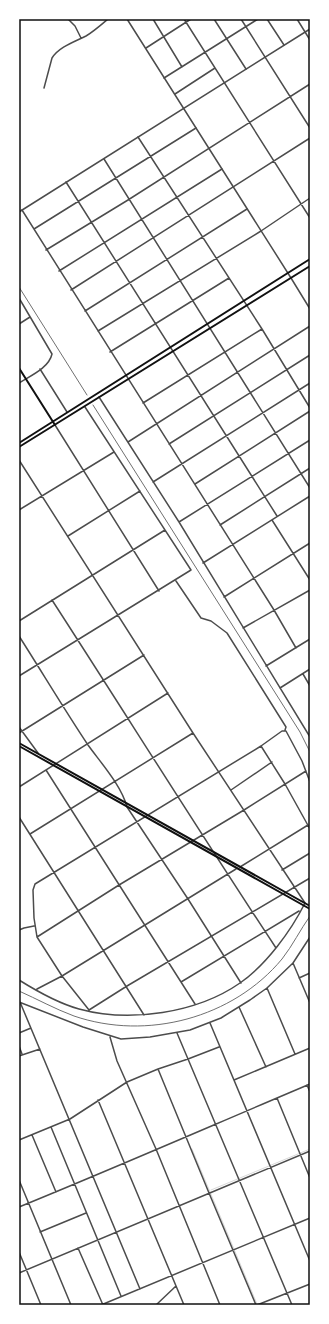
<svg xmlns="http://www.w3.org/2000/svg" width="329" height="1324" viewBox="0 0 329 1324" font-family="'PT Sans',sans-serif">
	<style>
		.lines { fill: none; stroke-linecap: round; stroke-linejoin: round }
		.stream { stroke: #d9d9d9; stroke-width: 1 }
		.minor { stroke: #4c4c4c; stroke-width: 1.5 }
		.tertiary { stroke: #4c4c4c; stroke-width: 1.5 }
		.secondary { stroke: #111; stroke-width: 2 }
		.primary { stroke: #111; stroke-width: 2 }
		.rail { stroke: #707070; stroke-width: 1 }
		.neatline { fill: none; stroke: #111; stroke-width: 1.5 }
	</style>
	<rect width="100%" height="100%" fill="#fff"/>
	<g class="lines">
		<!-- stream -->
		<path class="stream" d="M192,1149L257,1304
			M211,1190L310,1149"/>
		<!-- minor -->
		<path class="minor" d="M68,19L75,26L81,38
			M153,19L182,67
			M184,19L310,218
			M214,19L246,69
			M241,19L310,128
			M267,19L284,45
			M146,48L191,19
			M164,78L258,19
			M44,88L52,58C59,47 74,42 86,36C93,32 101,25 108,19
			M175,94L215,68
			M138,137L262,329L310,408
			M104,159L310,488
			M66,182L277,516
			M22,210L274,610L296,648
			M34,229L196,128
			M46,250L128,200L310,84
			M59,271L222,169
			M291,278L310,309
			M71,290L310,138
			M19,298L52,354C49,368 30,376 19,383
			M85,311L247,209
			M19,324L30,317
			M98,331L261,231L310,198
			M110,352L229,278
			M40,369L67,412
			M99,397L179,522L310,737
			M143,403L262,329
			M55,425L159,591
			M128,442L310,326
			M169,444L310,355
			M19,460L193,733L305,903C291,931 266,965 240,983C197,1013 130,1023 79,1009C61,1004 35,990 19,980
			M153,482L310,383
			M195,484L310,411
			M19,510L114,452
			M272,520L310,580
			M179,522L310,440
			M220,525L310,468
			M68,536L140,491
			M203,563L310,496
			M176,581L201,618L211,621L227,633L286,727L285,730
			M224,597L310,543
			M52,600C127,716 200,833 276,948
			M19,621L165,530
			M243,628L310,590
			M19,636C42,672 64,709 88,745C101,763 121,785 127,807L188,899L241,983
			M266,666L310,639
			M303,674L310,686
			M19,676L191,570L85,407
			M280,688L310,669
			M19,727L38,753
			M19,733L144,655
			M261,746L285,784L310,829
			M46,770L195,1004
			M310,782L302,761L286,731H282L261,746L35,884L33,890L34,918L37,937L62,976L89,1010L127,986L310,878
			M19,787L168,693
			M231,790L272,762
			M19,817L144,1015
			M30,834L193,733
			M240,867L308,825
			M282,870L310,853
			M310,896V895
			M19,930L24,928L34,926
			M37,937L119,885L244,810L306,771
			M293,963L310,1003
			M299,978L310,973
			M181,982L299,911
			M267,988L295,1054
			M37,989L62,976L236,869
			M19,1002L83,1027L121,1039L150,1037L190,1030L221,1018L250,1000L267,988L293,963L310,937
			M20,1002L140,1289
			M239,1007L266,1067
			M210,1023L310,1261
			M19,1033L31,1028
			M177,1033L292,1305
			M110,1037L117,1061L156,1149L220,1305
			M19,1046L22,1054
			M19,1056L40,1049
			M158,1069L209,1193L256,1305
			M234,1080L310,1048
			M307,1085L310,1092
			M277,1098L310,1178
			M98,1100L184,1305
			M51,1127L121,1296
			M32,1135L56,1192
			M19,1140L70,1119L127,1082L158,1069L188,1059L219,1047
			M19,1180L71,1305
			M19,1207C117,1167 213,1125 310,1084
			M40,1232L86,1213
			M78,1248L103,1305
			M19,1252L41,1305
			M19,1273L310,1151
			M101,1305L310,1218
			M156,1305L176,1286
			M257,1305L310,1284"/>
		<!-- tertiary -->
		<path class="tertiary" d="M127,19L291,278
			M297,19L310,40
			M19,212L310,29"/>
		<!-- secondary -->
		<path class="secondary" d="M19,368L55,425
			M19,443L310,259
			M19,447L310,266"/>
		<!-- primary -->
		<path class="primary" d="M19,743L310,906
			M19,746L310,909"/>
		<!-- rail -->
		<path class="rail" d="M19,287L87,395
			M93,405L300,732L310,752
			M19,991C37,999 55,1009 74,1016C147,1041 233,1018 282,959C293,945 300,930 310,916"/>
	</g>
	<!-- border -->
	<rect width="329" height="1324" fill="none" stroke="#ffffff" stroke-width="40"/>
	<rect x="20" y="20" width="289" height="1284" class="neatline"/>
</svg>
